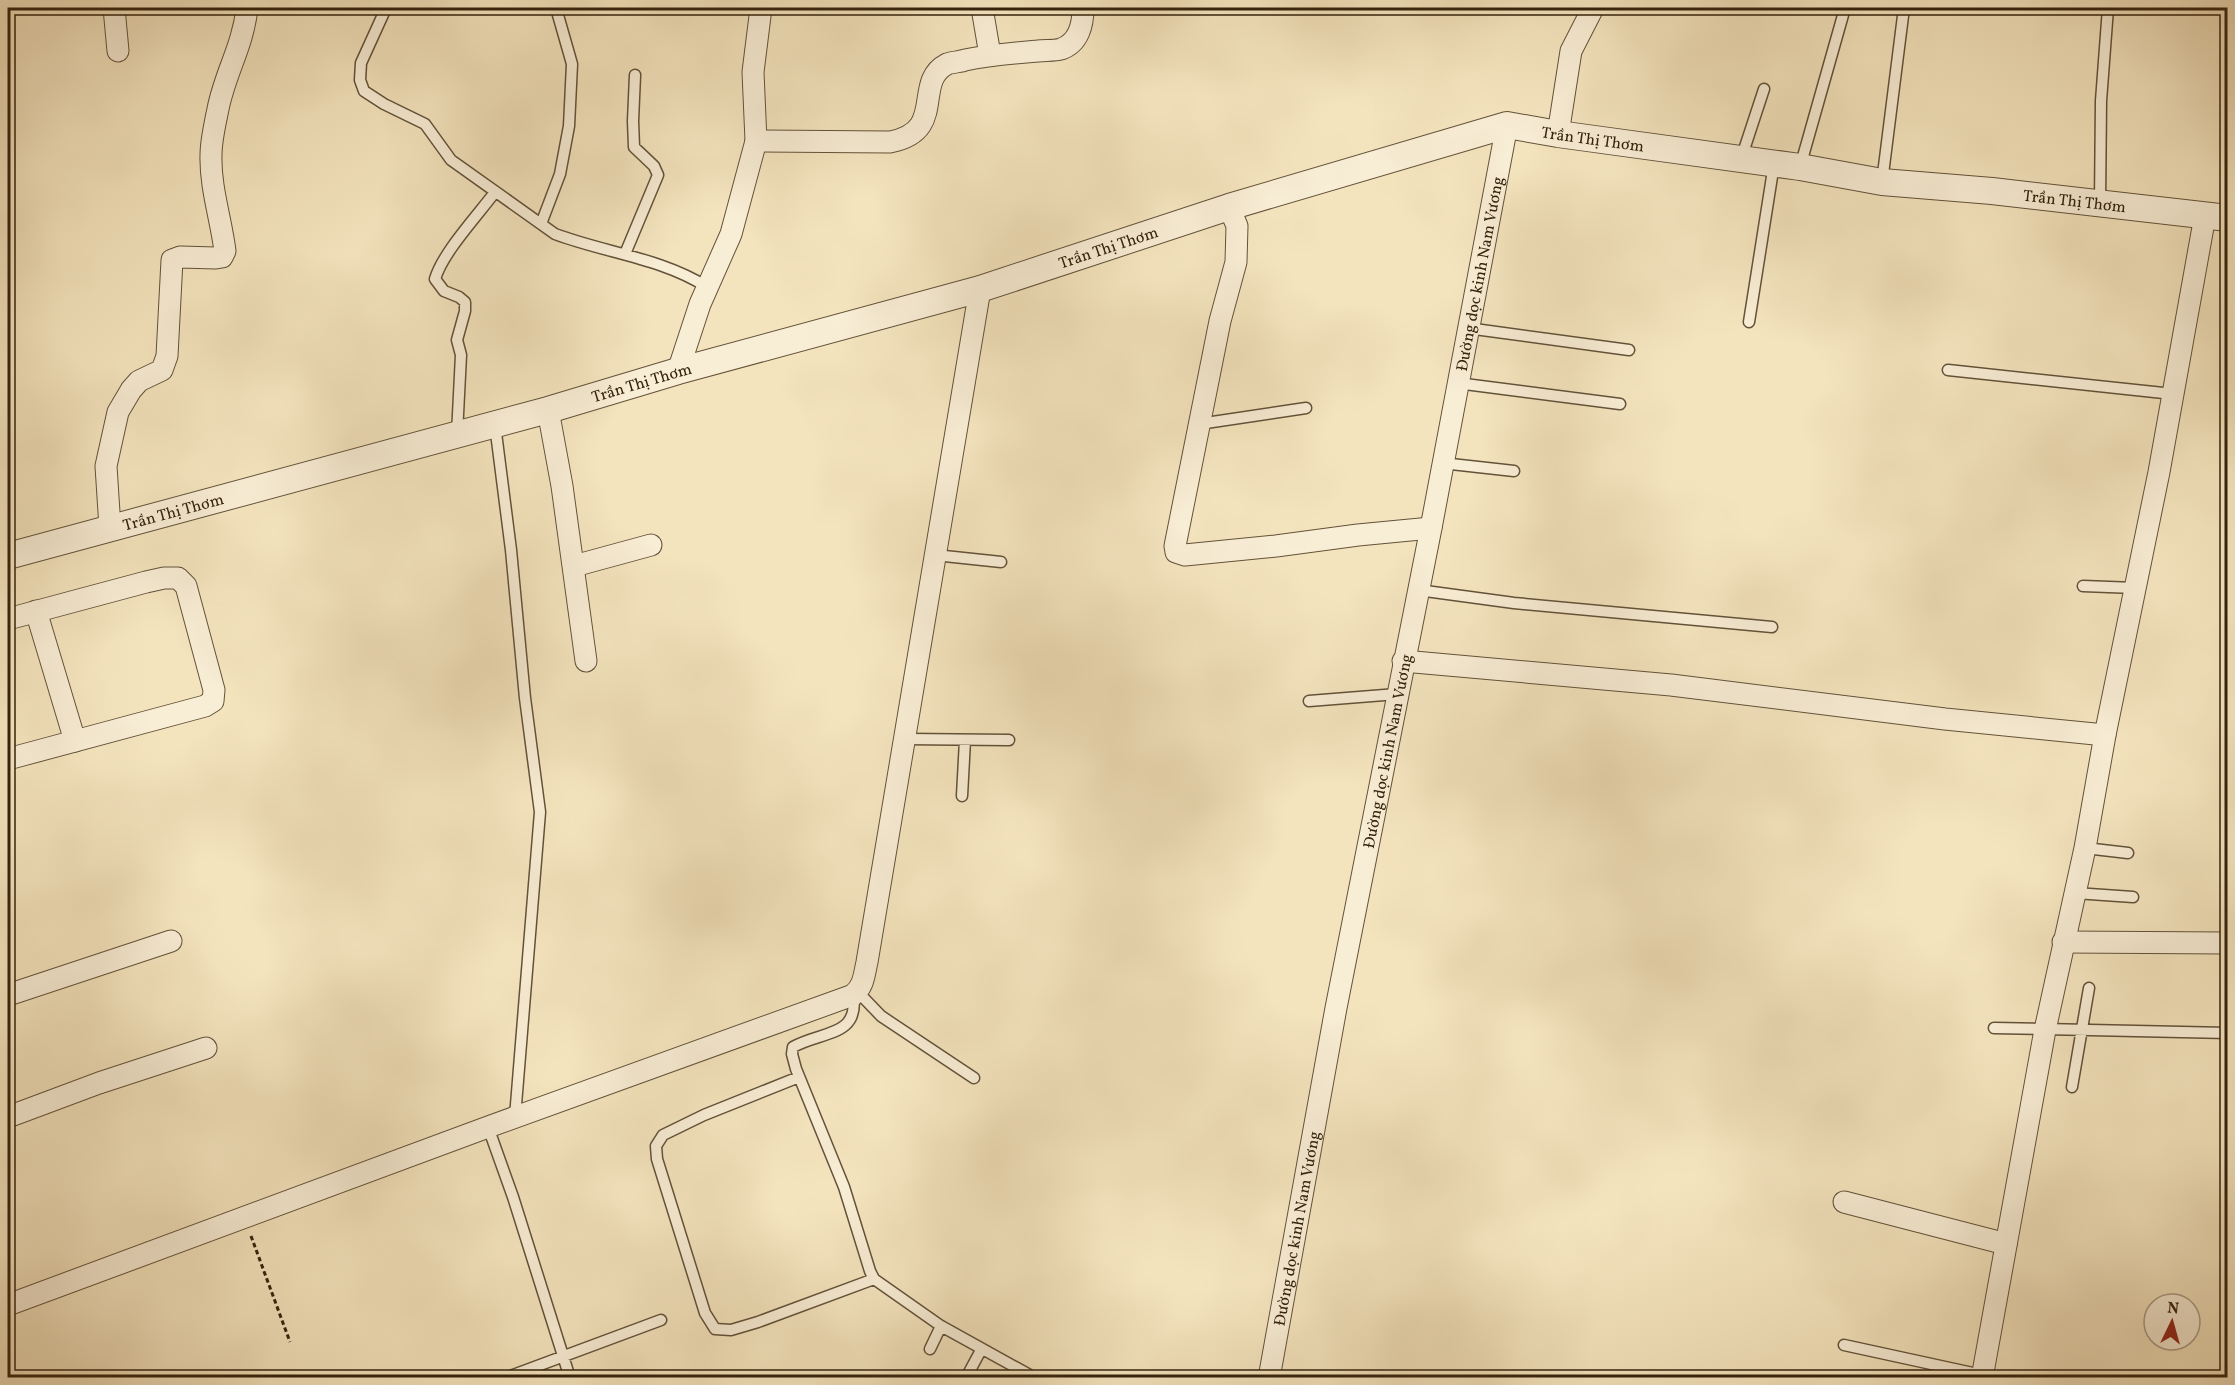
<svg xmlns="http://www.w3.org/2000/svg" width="2235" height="1385" viewBox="0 0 2235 1385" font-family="Vollkorn,serif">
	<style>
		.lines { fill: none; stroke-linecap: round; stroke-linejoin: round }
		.service-casing { stroke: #635239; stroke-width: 13 }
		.minor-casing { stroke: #635239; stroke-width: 23 }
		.tertiary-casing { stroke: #635239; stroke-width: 28 }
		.path { stroke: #33220d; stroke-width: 3; stroke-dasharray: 4.5 3; stroke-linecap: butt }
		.service { stroke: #f8edd5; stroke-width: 10 }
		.minor { stroke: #f8edd5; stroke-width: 21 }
		.tertiary { stroke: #f8edd5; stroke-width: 26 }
		.labels { text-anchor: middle; stroke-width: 4.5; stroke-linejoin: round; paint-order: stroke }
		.street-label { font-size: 16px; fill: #33220d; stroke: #f8edd5 }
	</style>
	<rect width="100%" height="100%" fill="#f4e4be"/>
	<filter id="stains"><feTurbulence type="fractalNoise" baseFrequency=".00333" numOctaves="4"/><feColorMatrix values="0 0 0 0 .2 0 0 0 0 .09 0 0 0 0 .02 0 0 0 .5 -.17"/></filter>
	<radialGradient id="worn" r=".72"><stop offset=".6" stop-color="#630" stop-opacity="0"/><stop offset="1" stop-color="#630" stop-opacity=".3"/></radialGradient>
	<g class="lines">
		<defs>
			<path id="service" d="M386,8L361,63L360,80L364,91L384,104L425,124L451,160L555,234C606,253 661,258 707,287
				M1741,159L1764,89
				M1800,167L1845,8
				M1882,182L1904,8
				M2100,203L2101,101L2108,8
				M541,224L560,174L569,126L572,64L556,8
				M625,254L658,175L654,166L634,147L633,121L635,75
				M1749,322L1774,164
				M1467,328L1629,350
				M1948,370L2173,394
				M1457,383L1620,404
				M1199,424L1306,408
				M495,425L511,550L525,698L540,812L515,1117
				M457,434L461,355L457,340L465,311V302L459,297L444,291L435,279C443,252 478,215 495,192
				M1442,463L1514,471
				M935,555L1001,562
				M2083,586L2135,588
				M1418,590L1514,603L1772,627
				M1309,701L1397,694
				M905,739L1009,740
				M962,796L965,740
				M2085,848L2128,853
				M2075,893L2133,897
				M857,991L881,1016L974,1078
				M853,995C860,1037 821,1031 793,1047L792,1054L796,1069L844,1187L870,1271L874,1279L941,1326L1035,1378
				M1994,1028L2228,1033
				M799,1077L704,1115L663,1135L656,1146L657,1159L705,1313L715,1329L731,1330L758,1322L874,1279
				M2072,1087L2089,988
				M488,1127L513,1197L570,1378
				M1844,1345L1982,1375
				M930,1349L941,1326
				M967,1376L981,1350
				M505,1378L661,1320"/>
			<g id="minor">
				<path d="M114,8L118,51"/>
				<path d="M982,8L990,55"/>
				<path d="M1558,134L1571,51L1593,8"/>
				<path d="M756,141L890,142C948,131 912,82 947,64C952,62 960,62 965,60C989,55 1013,53 1038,51C1045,50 1054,51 1061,49C1079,43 1083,24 1083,8"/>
				<path d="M1229,207L1237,226L1236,262L1220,321L1175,546L1176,552L1185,555L1276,546L1358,535L1431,528"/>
				<path d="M678,371L700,304L731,234L756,141L753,72L761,8"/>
				<path d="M548,410L562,486L586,661"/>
				<path d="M110,528L106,466L118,412L131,390L139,381L162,370L167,356L172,260L180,257L216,258L222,257L225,251C221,219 210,187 211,155C211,140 215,124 218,109C225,73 243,46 247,8"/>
				<path d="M574,566L651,545"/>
				<path d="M36,611L75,741"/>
				<path d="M8,619L146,582L164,578H178L186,586L214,690L213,701L205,706L8,759"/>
				<path d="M1403,661L1671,685L1945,719L2105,735"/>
				<path d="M2063,942L2228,943"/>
				<path d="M8,995L171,941"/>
				<path d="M8,1117L99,1083L206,1048"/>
				<path d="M1844,1202L2006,1244"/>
				<path d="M8,1305L488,1127L853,995C864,986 864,975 867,962L980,289"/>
				<path id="s1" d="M1269,1378L1336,1008L1431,528L1507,125"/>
				<path d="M1982,1378L2045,1030L2085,848L2105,735L2159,472L2205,216"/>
			</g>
			<g id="tertiary">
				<path id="s2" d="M8,556L548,410L678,371L980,289L1229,207L1507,125L1558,134L1800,167L1882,182L1992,191L2228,218"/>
			</g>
		</defs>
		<!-- service casing -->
		<use href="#service" class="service-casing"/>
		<!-- minor casing -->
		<use href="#minor" class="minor-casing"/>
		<!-- tertiary casing -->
		<use href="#tertiary" class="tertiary-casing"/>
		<!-- path -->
		<path class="path" d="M251,1236L290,1342"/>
		<!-- service -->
		<use href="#service" class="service"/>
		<!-- minor -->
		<use href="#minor" class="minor"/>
		<!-- tertiary -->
		<use href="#tertiary" class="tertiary"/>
	</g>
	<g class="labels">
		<!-- street labels -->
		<g class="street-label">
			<text dy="6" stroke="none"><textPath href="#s2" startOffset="1647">Trần Thị Thơm</textPath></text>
			<text dy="6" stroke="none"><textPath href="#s2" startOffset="2133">Trần Thị Thơm</textPath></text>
			<text dy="6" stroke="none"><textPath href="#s2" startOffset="1143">Trần Thị Thơm</textPath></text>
			<text dy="6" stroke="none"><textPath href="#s1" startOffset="1124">Đường dọc kinh Nam Vương</textPath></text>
			<text dy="6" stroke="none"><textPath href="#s2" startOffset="657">Trần Thị Thơm</textPath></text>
			<text dy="6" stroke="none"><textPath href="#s2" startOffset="171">Trần Thị Thơm</textPath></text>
			<text dy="6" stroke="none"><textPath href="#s1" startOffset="638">Đường dọc kinh Nam Vương</textPath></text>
			<text dy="6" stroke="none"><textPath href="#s1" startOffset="152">Đường dọc kinh Nam Vương</textPath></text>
		</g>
	</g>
	<!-- margin -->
	<rect width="2235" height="1385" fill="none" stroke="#f4e4be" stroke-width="30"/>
	<rect x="9" y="9" width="2217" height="1367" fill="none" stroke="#33220d" stroke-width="3"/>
	<rect x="15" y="15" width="2205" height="1355" fill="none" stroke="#33220d" stroke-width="1.5"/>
	<!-- north arrow -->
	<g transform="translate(2172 1322) rotate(5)"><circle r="28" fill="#f8edd5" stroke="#a99c85" stroke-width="1.5"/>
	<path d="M0-4.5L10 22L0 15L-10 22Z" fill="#8f2418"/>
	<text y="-9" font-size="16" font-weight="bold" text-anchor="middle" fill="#33220d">N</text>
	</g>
	<rect width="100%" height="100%" filter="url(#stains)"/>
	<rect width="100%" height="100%" fill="url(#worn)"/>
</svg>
